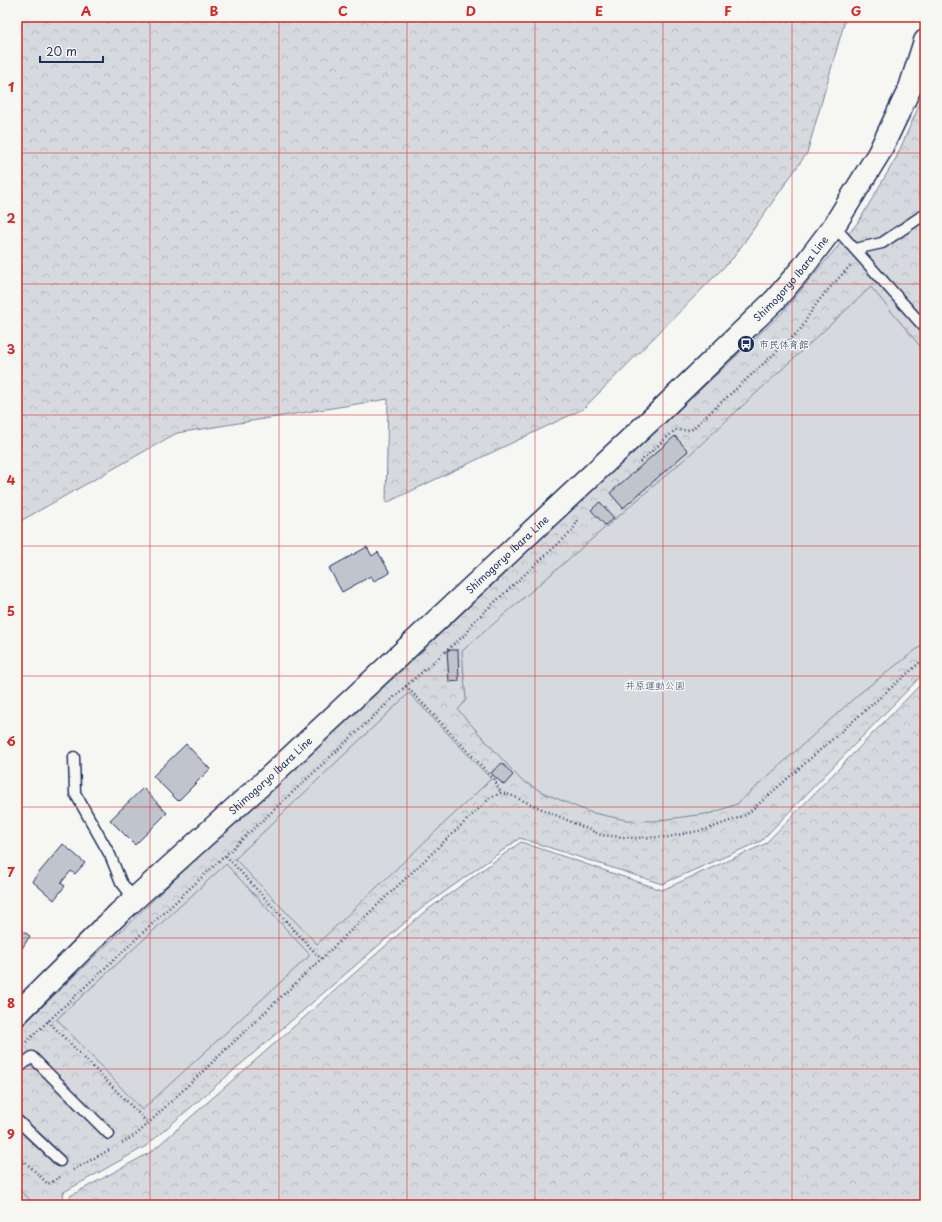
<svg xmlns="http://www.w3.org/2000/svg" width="942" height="1222" viewBox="0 0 942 1222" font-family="'Playpen Sans','Klee One',sans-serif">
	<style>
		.forest { fill: url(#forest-crowns); stroke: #78849e }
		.pitch { fill: #d6d9dd; stroke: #78849e }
		.building { fill: #c0c4cd; stroke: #1b2f5e }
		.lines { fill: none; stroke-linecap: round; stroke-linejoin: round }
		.service-casing { stroke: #1b2f5e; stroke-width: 13 }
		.secondary-casing { stroke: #1b2f5e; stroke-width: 25 }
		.path { stroke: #1b2f5e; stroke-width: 2.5; stroke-dasharray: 1 3; stroke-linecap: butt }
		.service { stroke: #f6f6f2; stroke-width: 10 }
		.secondary { stroke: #f6f6f2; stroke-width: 22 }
		.grid { fill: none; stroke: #d62828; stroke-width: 1; stroke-opacity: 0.55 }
		.labels { text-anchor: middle; stroke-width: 3; stroke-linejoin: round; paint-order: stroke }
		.street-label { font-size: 10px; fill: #1b2f5e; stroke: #f6f6f2 }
		.poi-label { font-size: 10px; fill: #1b2f5e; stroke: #f6f6f2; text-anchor: start }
		.park-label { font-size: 10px; fill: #405177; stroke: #f6f6f2 }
		.neatline { fill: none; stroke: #d62828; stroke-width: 1.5 }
		.grid-label { font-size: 13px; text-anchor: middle; font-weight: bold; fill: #d62828 }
	</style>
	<defs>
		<pattern id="forest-crowns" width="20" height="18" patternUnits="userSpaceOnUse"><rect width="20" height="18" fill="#d6d9dd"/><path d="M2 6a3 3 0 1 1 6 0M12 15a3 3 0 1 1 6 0" fill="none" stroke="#b7bbc0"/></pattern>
	</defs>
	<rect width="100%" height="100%" fill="#f6f6f2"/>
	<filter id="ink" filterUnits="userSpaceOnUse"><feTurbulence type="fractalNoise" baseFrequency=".025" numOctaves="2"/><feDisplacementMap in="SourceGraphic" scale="8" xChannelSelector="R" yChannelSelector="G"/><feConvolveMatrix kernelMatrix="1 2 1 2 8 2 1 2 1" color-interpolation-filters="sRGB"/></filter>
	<g filter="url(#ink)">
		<!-- forest -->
		<path class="forest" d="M17,17H846L807,153L733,258L583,409L386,503L388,399L177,433L17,523Z
			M925,92V672L761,841L662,884L520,838L422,908L146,1146L64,1192L62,1205H17V1031L277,781L409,662L781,314L859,221L896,158Z
			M925,680V1205H68L70,1196L151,1152L423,913L521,842L662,890L765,844Z"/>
		<!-- pitch -->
		<path class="pitch" d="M871,287L925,352V643L860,693L737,804L712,813L653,821L626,820L589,812L544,793L521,780L458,710L466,700L462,651L686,458Z
			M409,693L491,779L317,944L235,859Z
			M226,864L310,955L142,1110L57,1019Z
			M17,1188L36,1205H17Z"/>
		<!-- building -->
		<path class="building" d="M675,436L688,451L623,508L610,493Z
			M600,502L614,518L605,525L591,510Z
			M367,547L372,556L378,552L390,573L374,581L371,576L342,592L329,568Z
			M447,650H458L459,681L449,682Z
			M186,744L210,769L178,801L153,776Z
			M502,763L513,775L504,785L491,773Z
			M143,788L167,813L135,845L110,820Z
			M63,844L85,863L75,874L71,871L61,883L65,886L54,900L32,881Z
			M17,927L30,936L17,956Z"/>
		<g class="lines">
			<defs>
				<path id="service" d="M834,226L925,328
					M855,249L882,243L925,214
					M74,757L75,793L110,855L121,882L135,900
					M17,1069L32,1057L109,1134
					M17,1120L60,1161"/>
				<g id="secondary">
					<path id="s1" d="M17,1014L119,913L264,782L656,415L775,300L803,267L834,226L879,153L910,88L925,41"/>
				</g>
			</defs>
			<!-- service casing -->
			<use href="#service" class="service-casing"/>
			<!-- secondary casing -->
			<use href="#secondary" class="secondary-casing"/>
			<!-- path -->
			<path class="path" d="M640,462L675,430H691L797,333C803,327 805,321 809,315C820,297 836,281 850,266
				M406,686L494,779L501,793
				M226,856L321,959
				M48,1021L148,1123
				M26,1042L406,686L468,632L471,624L572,531L578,520
				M122,1143L137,1134L490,798L501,793L510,795L601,835L634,838L668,837L708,829L746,815L925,658
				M17,1154L48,1184L60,1177
				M17,1169L24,1161
				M73,1170L109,1150"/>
			<!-- service -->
			<use href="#service" class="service"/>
			<!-- secondary -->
			<use href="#secondary" class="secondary"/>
		</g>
	</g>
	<!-- grid -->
	<path class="grid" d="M150,17V1205M279,17V1205M407,17V1205M535,17V1205M663,17V1205M792,17V1205M17,153H925M17,284H925M17,415H925M17,546H925M17,676H925M17,807H925M17,938H925M17,1069H925"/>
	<!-- icons -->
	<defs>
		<symbol id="bus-disc" viewBox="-11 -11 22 22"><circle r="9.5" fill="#1b2f5e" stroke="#f6f6f2"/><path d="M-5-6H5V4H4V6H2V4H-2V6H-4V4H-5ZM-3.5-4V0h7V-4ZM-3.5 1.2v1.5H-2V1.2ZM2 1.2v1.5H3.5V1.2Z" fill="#fff"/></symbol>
	</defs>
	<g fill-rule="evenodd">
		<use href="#bus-disc" x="736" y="334" width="20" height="20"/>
	</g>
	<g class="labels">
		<!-- street labels -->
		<g class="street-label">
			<text dy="4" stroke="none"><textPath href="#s1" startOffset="1068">Shimogoryo Ibara Line</textPath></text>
			<text dy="4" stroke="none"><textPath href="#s1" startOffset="672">Shimogoryo Ibara Line</textPath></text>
			<text dy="4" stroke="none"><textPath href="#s1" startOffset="348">Shimogoryo Ibara Line</textPath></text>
		</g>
		<!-- poi labels -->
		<g class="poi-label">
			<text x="759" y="348">市民体育館</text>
		</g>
		<!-- park labels -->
		<g class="park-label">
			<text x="655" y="689">井原運動公園</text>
		</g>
	</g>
	<!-- margin -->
	<rect width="942" height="1222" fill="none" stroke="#f6f6f2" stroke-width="44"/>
	<!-- scale -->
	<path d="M40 56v6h63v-6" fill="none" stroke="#1b2f5e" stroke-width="2"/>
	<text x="46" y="56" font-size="12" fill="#1b2f5e" stroke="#f6f6f2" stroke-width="3" paint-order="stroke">20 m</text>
	<rect x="22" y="22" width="898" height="1178" class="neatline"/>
	<g class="grid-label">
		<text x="86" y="16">A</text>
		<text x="214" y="16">B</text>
		<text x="343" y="16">C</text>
		<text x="471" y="16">D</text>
		<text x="599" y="16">E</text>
		<text x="728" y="16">F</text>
		<text x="856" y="16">G</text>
		<text x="11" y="92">1</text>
		<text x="11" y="223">2</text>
		<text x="11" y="354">3</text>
		<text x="11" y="485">4</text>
		<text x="11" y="616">5</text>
		<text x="11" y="746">6</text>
		<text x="11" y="877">7</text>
		<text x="11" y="1008">8</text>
		<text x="11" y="1139">9</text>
	</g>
</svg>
